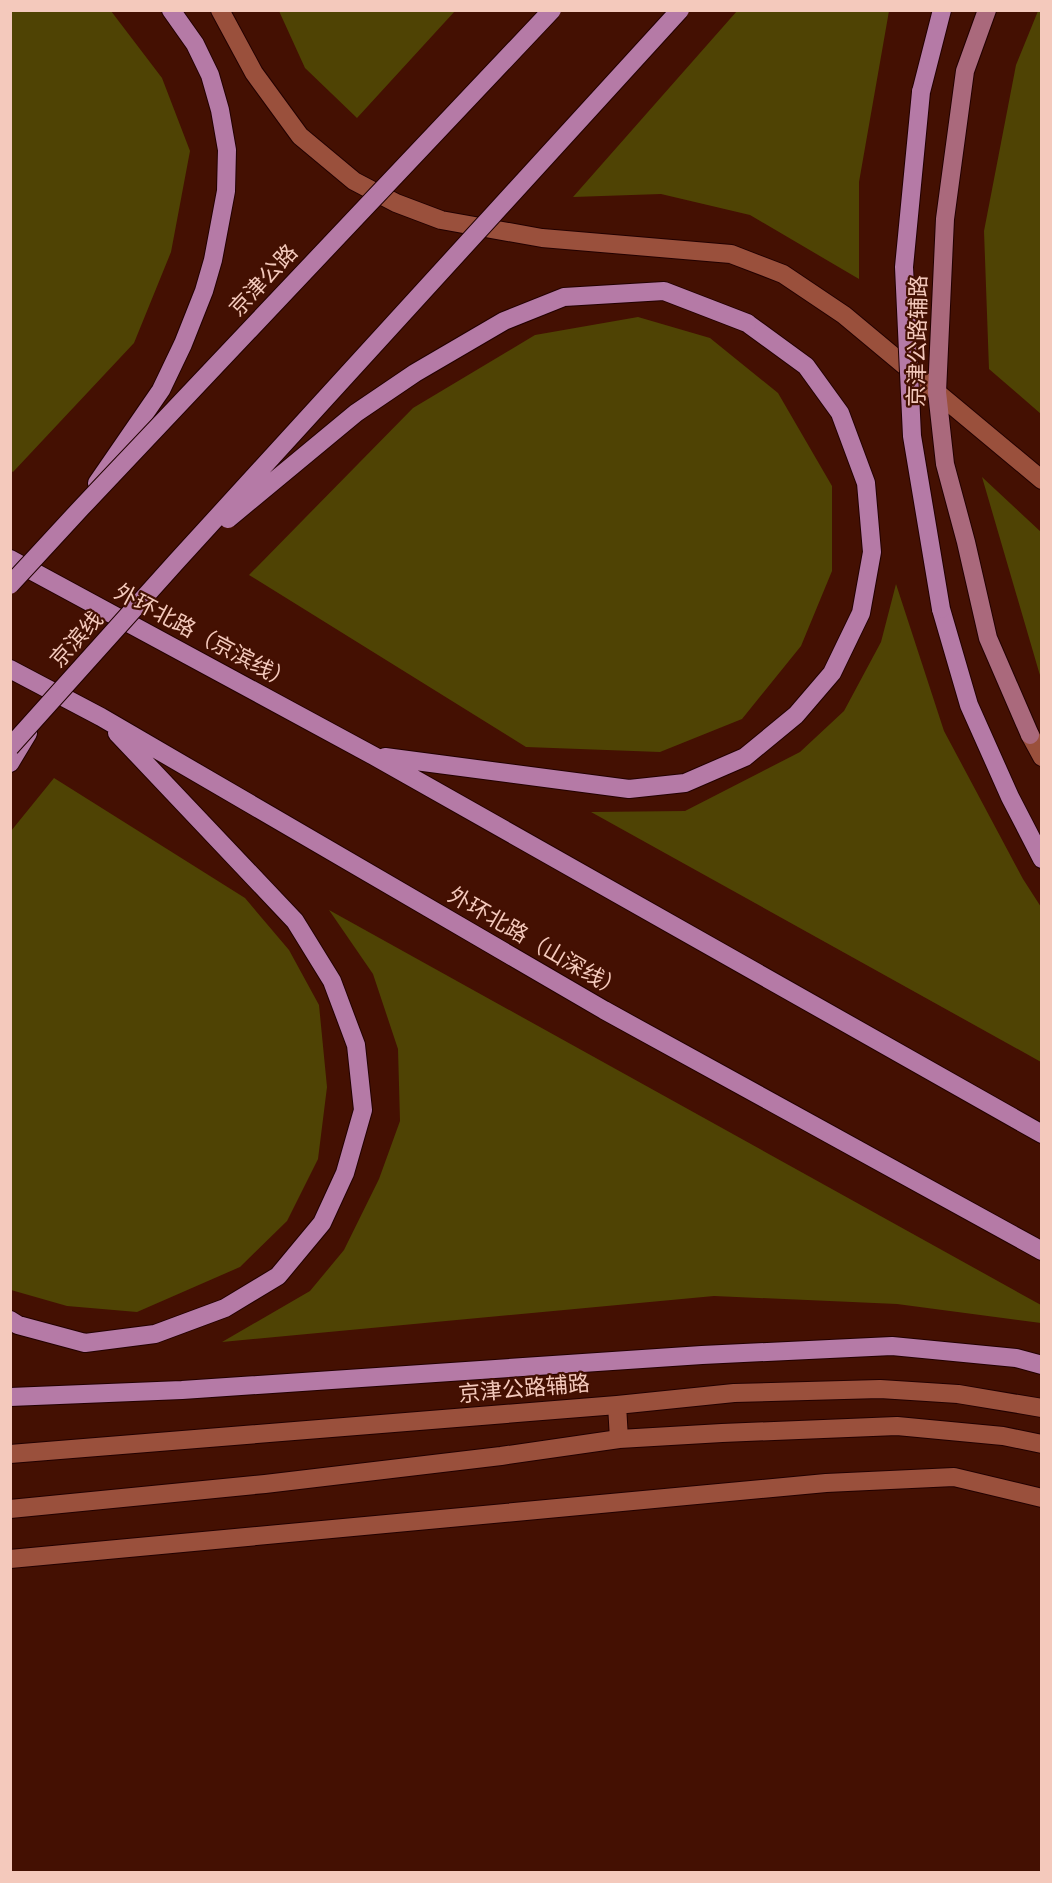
<svg xmlns="http://www.w3.org/2000/svg" width="1052" height="1883" viewBox="0 0 1052 1883" font-family="Spectral,'Noto Sans SC',serif">
	<style>
		.green { fill: #4f4304 }
		.lines { fill: none; stroke-linecap: round; stroke-linejoin: round }
		.minor-casing { stroke: #220100; stroke-width: 20 }
		.major-casing { stroke: #220100; stroke-width: 20 }
		.highway-casing { stroke: #220100; stroke-width: 20 }
		.minor { stroke: #9a503c; stroke-width: 18 }
		.major { stroke: #aa697c; stroke-width: 18 }
		.highway { stroke: #b57aa6; stroke-width: 18 }
		.highway-bridge-casing { stroke: #220100; stroke-width: 20; stroke-linecap: butt }
		.highway-bridge { stroke: #b57aa6; stroke-width: 18 }
		.labels { text-anchor: middle; stroke-width: 4.5; stroke-linejoin: round; paint-order: stroke }
		.street-label { font-size: 22px; fill: #f4c9bc; stroke: #441002 }
	</style>
	<rect width="100%" height="100%" fill="#441002"/>
	<!-- green -->
	<path class="green" d="M11,10L111,11L162,78L190,151L171,252L134,343L13,472L10,470Z
		M279,11H455L357,118L305,68Z
		M737,11H889L859,182V279L750,215L661,194L573,197Z
		M1038,11H1042L1041,414L989,369L984,231L1016,65Z
		M638,317L710,338L778,393L832,486V571L801,646L742,719L660,752L526,747L249,575L413,408L535,335Z
		M982,477L1041,532V678L1039,672Z
		M896,584L944,731L1023,879L1041,907V1062L591,812L685,811L800,752L844,711L881,642Z
		M54,778L245,898L289,950L319,1005L327,1087L318,1159L287,1221L240,1267L137,1312L67,1306L11,1290V831Z
		M329,910L1041,1305V1323L897,1304L714,1296L222,1342L310,1291L344,1250L379,1179L400,1121L398,1049L373,974Z"/>
	<g class="lines">
		<defs>
			<path id="minor" d="M220,10L254,73L300,136L354,181L396,203L441,220L542,238L731,254L783,274L844,315L1042,480
				M1030,735L1042,757
				M617,1405L619,1439
				M10,1454L617,1405L734,1393L880,1389L958,1394L1042,1408
				M10,1509L265,1484L501,1456L619,1439L722,1433L897,1426L1003,1436L1042,1444
				M10,1559L826,1483L954,1477L1042,1498"/>
			<path id="major" d="M987,10L965,71L945,219L937,392L945,464L966,542L988,638L1030,735"/>
			<path id="highway" d="M921,92L942,10
				M97,483L161,390L183,344L204,291L213,260L226,191L227,150L220,110L210,75L195,44L171,10
				M10,559L374,756L1042,1134
				M941,609L969,705L1010,797L1042,859
				M10,669L101,717L604,1010L1042,1251
				M385,757L629,789L685,783L745,757L796,715L832,673L861,613L872,552L866,483L840,413L806,366L747,323
				M10,763L28,733
				M10,1320L18,1325L85,1343L155,1334L225,1308L278,1276L322,1223L345,1173L363,1110L356,1045L332,981L295,921L117,733
				M10,1397L182,1390L702,1355L892,1346L1016,1358L1042,1365"/>
		</defs>
		<!-- minor casing -->
		<use href="#minor" class="minor-casing"/>
		<!-- major casing -->
		<use href="#major" class="major-casing"/>
		<!-- highway casing -->
		<use href="#highway" class="highway-casing"/>
		<!-- minor -->
		<use href="#minor" class="minor"/>
		<!-- major -->
		<use href="#major" class="major"/>
		<!-- highway -->
		<use href="#highway" class="highway"/>
		<defs>
			<path id="highway-bridge" d="M921,92L904,267L912,436L941,609
				M228,519L356,413L415,373L504,321L564,297L664,291L747,323
				M10,585L82,507L552,10
				M10,747L176,562L680,10"/>
		</defs>
		<!-- highway-bridge casing -->
		<use href="#highway-bridge" class="highway-bridge-casing"/>
		<!-- highway-bridge -->
		<use href="#highway-bridge" class="highway-bridge"/>
	</g>
	<g class="labels">
		<!-- street labels -->
		<g class="street-label">
			<text transform="translate(263 280) rotate(-47)" y="8">京津公路</text>
			<text transform="translate(917 341) rotate(-89)" y="8">京津公路辅路</text>
			<text transform="translate(204 636) rotate(28)" y="8">外环北路（京滨线）</text>
			<text transform="translate(76 639) rotate(-48)" y="8">京滨线</text>
			<text transform="translate(536 942) rotate(30)" y="8">外环北路（山深线）</text>
			<text transform="translate(524 1388) rotate(-5)" y="8">京津公路辅路</text>
		</g>
	</g>
	<!-- border -->
	<rect width="1052" height="1883" fill="none" stroke="#f4c9bc" stroke-width="24"/>
</svg>
